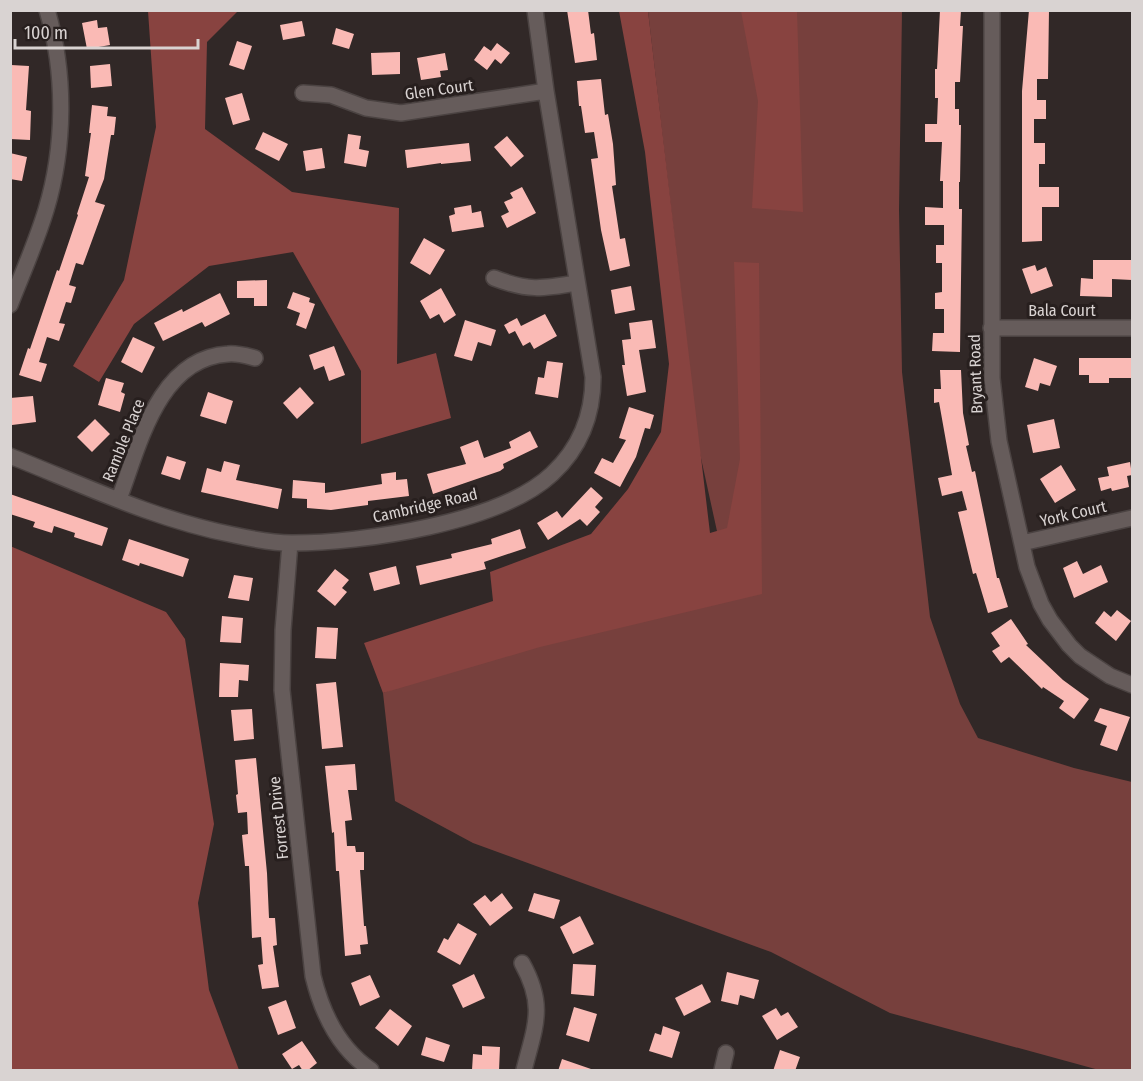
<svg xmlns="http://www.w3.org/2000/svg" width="1143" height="1081" viewBox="0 0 1143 1081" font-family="'Fira Sans Condensed',sans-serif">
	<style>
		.green { fill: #77403d }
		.forest { fill: #884340 }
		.building { fill: #fabab5 }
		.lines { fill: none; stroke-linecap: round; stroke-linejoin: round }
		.street-casing { stroke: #4b4342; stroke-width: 18 }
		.street { stroke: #665c5b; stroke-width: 15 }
		.labels { text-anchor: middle; stroke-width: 6; stroke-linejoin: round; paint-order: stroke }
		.street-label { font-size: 16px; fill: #d9d3d2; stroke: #271f1e }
	</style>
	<rect width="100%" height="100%" fill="#312827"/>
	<!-- green -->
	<path class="green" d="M648,11H902L899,210L902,372L930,617L960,704L978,738L1074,768L1132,782V1070H1099L890,1013L771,952L473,843L395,801L383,693L722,554L699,449Z"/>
	<!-- forest -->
	<path class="forest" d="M148,11H238L207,42L205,129L292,192L399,208L397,364L436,353L451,418L361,444V371L293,252L209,266L134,324L99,382L73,366L124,280L156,127Z
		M619,11H648L710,533L727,528L740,459L734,262L759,263L762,594L540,647L383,693L364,643L493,601L490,572L591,534L628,489L661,432L669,364L645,152Z
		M741,11H797L803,212L752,208L758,101Z
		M10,546L166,612L185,639L214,824L198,903L209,990L239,1070H11Z"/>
	<!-- building -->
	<path class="building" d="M567,10H588L591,34L594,33L597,60L575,63Z
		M940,10H961L960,26H963L960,82H955V109H959V125H961L960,182H959V209H962L960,352L932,351L933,333H944V309H935V293L942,292V263H936V245H944V225H925V207L943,208V181H940L942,142H925V124H937L938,98H935V69H937Z
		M1029,10H1049L1048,79H1037V100H1046V119H1034V143H1045V164H1039V187H1059V207H1042V241L1022,242V91Z
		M97,20L98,28L107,27L110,45L87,49L82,23Z
		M302,21L305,36L283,40L280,25Z
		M336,28L354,34L349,49L332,44Z
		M237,41L252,46L244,70L229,65Z
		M497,43L510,53L501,64L495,59L487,70L474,60L484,46L491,51Z
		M400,52V74L372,75L371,53Z
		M445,53L448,70L440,71L441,77L421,80L417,58Z
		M110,64L112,86L91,88L90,66Z
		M11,65L29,66L26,110L31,111L30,140L10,139Z
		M601,79L605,115L608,114L613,144L616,185L612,186L620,239L625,238L630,266L610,271L601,230L591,159L598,158L594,132L585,133L581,106H579L577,81Z
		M242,93L250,120L233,125L225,98Z
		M92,105L108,107L107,116L116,117L114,135H111L104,179L95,202L105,205L83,265L76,263L69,285L76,287L71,303L66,302L59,323L65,324L59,341L47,337L39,362L47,364L41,382L19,375L28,348L30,349L57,270L59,271L78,215L77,214L89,177L85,176L91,133H89Z
		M263,132L288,144L279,161L255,149Z
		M348,134L361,136L359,149L369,151L366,167L344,163Z
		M507,136L524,156L511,167L494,147Z
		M469,143L471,161L441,164V163L407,168L405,150Z
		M322,148L325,168L306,171L303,151Z
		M10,153L27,157L22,181L10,179Z
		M522,187L536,213L507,228L501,216L509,212L504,202L513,198L510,193Z
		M471,205L472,213L481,211L484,227L452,232L449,216L455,214L454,208Z
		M424,238L445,250L430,275L410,263Z
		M1093,260H1132V280L1112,279V297L1080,296L1081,278L1093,279Z
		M1035,265L1037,271L1046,267L1053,286L1031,294L1022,269Z
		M267,280V306H254V298H237V281Z
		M631,286L635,310L615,314L611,290Z
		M441,288L456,315L444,323L439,314L430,319L420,301Z
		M293,292L310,298L309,302L315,304L306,329L296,325L300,313L287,308Z
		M220,293L230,314L205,327L202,322L163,341L154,323L182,309L183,312Z
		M545,314L557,336L534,349L530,342L523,346L515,331L509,334L504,325L517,318L521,326Z
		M465,320L496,330L491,346L478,342L472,361L454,356Z
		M652,320L656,348L639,350L646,392L627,396L622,365H625L622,340L631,339L629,323Z
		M133,337L155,347L142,373L121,362Z
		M334,346L345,375L329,381L324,366L314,370L309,355Z
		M1034,358L1057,366L1050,386L1040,383L1038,391L1025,387Z
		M1079,358H1132V378H1109V383H1089V375H1079Z
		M547,361L563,363L558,398L535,394L538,377L544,378Z
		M940,370H961L963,413L969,445L966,446L972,472L975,471L997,578H999L1008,607L988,613L976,573L973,574L958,512L967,510L962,491L942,496L938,478L952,475L939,402L934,403V389H941Z
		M106,378L124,383L121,392L125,394L120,412L98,405Z
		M300,387L314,403L297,419L283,403Z
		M208,392L233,401L226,424L200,416Z
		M33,396L36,422L12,425L10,398Z
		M629,407L654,415L650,429L645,428L636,457L620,487L594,473L602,458L613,463L626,440L619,438Z
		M95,419L110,434L92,452L77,437Z
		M1054,419L1060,448L1033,453L1027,425Z
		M530,431L538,447L503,464L504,468L500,471L433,494L427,474L466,464L460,447L478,440L484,458L511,448L509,442Z
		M167,456L186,462L180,480L161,474Z
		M224,461L240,465L236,480L282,489L278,509L201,492L207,468L221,472Z
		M1130,462L1132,475L1127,476L1129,487L1112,491L1111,488L1101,491L1098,478L1109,476L1107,467Z
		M1061,465L1076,490L1055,503L1040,479Z
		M396,472V480L407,479L409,496L368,501V505L331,510L307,508V499L292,498L293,480L325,483V493L382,484L381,474Z
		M591,487L603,498L595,507L600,512L587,526L580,519L548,540L537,523L557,511L562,518Z
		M10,494L108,528L102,546L74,537L75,533L54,526L52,533L33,527L35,522L10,514Z
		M520,529L526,548L484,562L486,569L420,585L416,566L452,558L451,554L492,544L491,539Z
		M129,539L189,559L183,577L140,563L139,566L122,560Z
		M1077,561L1083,574L1101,565L1108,582L1074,598L1063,568Z
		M396,566L400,584L374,591L369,573Z
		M335,569L349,580L342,588L347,592L335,606L317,591Z
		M234,575L253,578L249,601L228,598Z
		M1117,610L1131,621L1116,641L1095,623L1104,611L1111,617Z
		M222,616L243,618L241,643L220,642Z
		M1011,619L1028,644L1026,645L1063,680L1089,699L1074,719L1059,708L1064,701L1043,687L1042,689L1009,657L1001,663L992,651L1000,646L991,633Z
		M317,627L338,628L336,659L315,658Z
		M220,663L249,665L248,681L239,680L238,697H219Z
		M336,682L343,747L322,749L316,684Z
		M1100,708L1130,717L1117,751L1100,745L1107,726L1094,721Z
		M252,709L254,739L234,741L231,710Z
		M256,758L267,873L269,918H275L277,945L273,946L279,987L262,989L258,965L263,964L261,937L252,938L249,866H245L242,835L248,834L247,812L238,813L236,795L238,794L235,760Z
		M355,764L357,790H348L352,820L345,821L347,846H355L356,852H364V870H360L364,926H366L368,944L360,945L361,954L345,956L339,871H336L334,832L332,833L325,766Z
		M502,893L513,908L490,926L473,904L485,895L491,902Z
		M534,893L560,900L554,919L528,911Z
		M580,916L594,944L573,954L560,927Z
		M458,923L477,934L460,965L437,952L444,938L448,940Z
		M573,964L596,965L594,996L571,994Z
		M727,972L759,980L754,999L740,995L738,1005L721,1001Z
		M474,974L485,998L463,1008L452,985Z
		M370,975L380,997L360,1006L351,983Z
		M702,984L711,1002L684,1016L675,998Z
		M286,1000L296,1028L278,1035L268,1007Z
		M574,1007L597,1014L589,1042L566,1035Z
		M776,1008L781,1016L788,1012L798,1027L777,1040L762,1016Z
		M390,1009L412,1026L398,1046L375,1028Z
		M663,1026L680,1032L672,1058L649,1051L655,1033L661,1035Z
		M426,1037L450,1045L444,1062L421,1055Z
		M302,1041L317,1063L307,1071H303L299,1065L292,1069L282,1054Z
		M482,1046L500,1047L499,1071L472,1070L473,1054L482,1055Z
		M780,1050L800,1057L795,1071H773Z
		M562,1059L591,1069V1071H558Z"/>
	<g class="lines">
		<defs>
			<path id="street" d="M992,10V378L999,441L1027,567L1041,604L1050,620L1069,645L1080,656L1110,676L1132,685
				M303,93L331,95L366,108L401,113L546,91
				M494,278C528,291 541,289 577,283
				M10,305C22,274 36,243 46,210C65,147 66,74 47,10
				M991,328H1132
				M10,456C83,485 156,520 234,535C252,539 273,543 292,543C362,543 500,523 552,474C580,448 593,414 593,377L546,91L535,10
				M119,499C139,446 158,358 228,354C237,353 247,356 255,358
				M290,543L283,630L282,690L313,976C322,1013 338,1048 371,1070
				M1022,543L1132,518
				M522,963C546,1006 535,1026 524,1070
				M722,1070L726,1053"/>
		</defs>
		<!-- street casing -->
		<use href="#street" class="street-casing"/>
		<!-- street -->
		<use href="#street" class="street"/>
	</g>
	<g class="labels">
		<!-- street labels -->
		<g class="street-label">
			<text transform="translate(439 89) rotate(-8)" y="6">Glen Court</text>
			<text x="1062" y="316">Bala Court</text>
			<text transform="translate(975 374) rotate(-92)" y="6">Bryant Road</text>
			<text transform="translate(123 440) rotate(-68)" y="6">Ramble Place</text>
			<text transform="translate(425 505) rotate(-13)" y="6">Cambridge Road</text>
			<text transform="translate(1073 513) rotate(-13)" y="6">York Court</text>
			<text transform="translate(278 818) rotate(-96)" y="6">Forrest Drive</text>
		</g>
	</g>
	<!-- border -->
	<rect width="1143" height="1081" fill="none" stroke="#d9d3d2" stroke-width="24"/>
	<!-- scale -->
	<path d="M15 39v9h183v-9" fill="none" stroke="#d9d3d2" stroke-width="3"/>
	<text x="24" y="39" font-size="18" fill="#d9d3d2" stroke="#271f1e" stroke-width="4.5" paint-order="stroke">100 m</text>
</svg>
